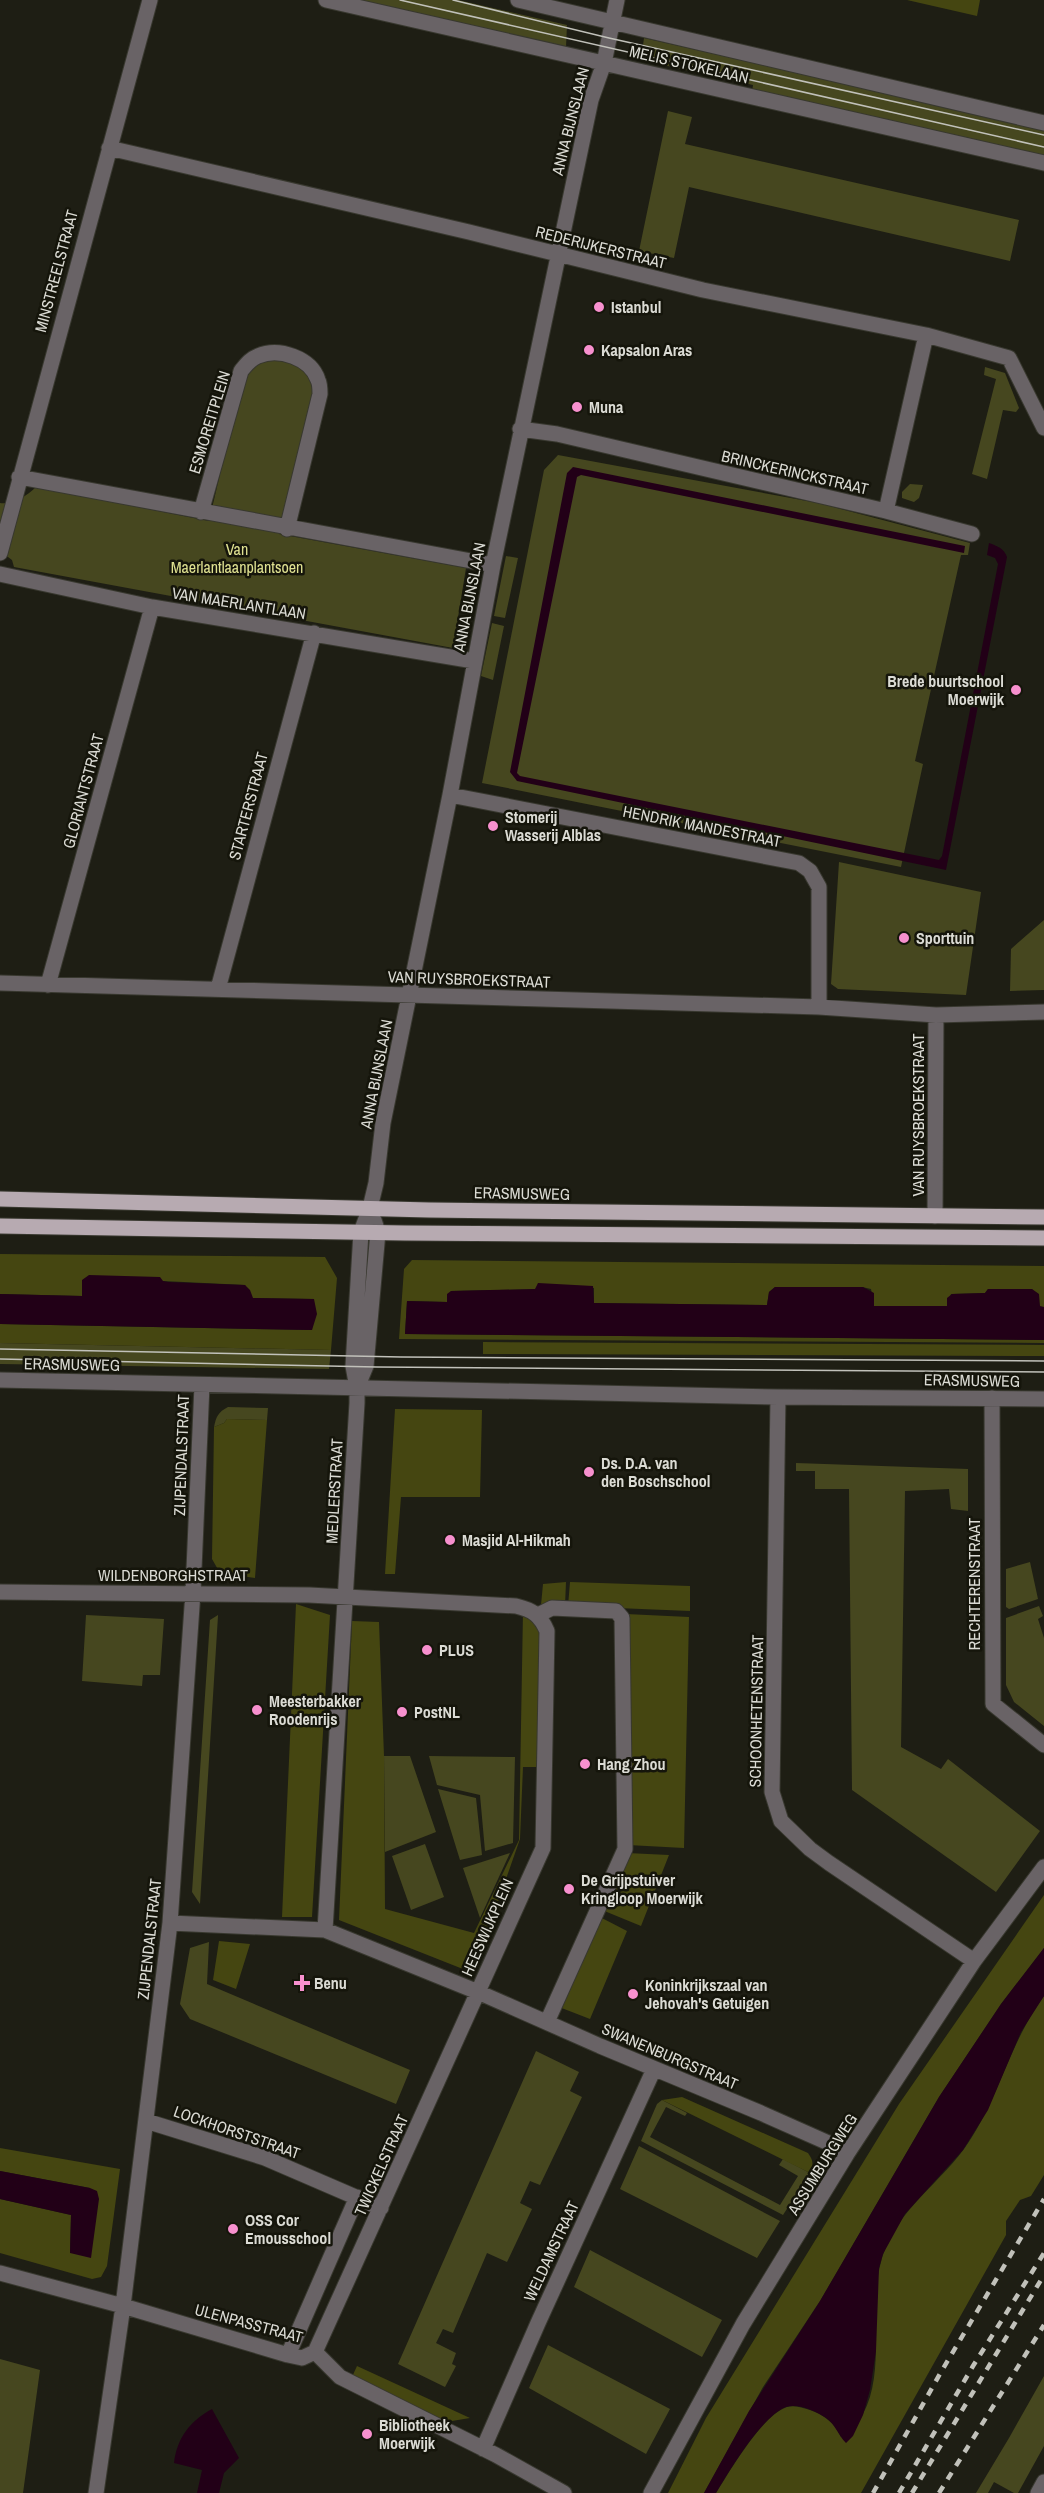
<svg xmlns="http://www.w3.org/2000/svg" width="1044" height="2493" viewBox="0 0 1044 2493" font-family="'Archivo Narrow',sans-serif">
	<style>
		.green { fill: #46471f }
		.forest { fill: #454611 }
		.water { fill: #220017 }
		.lines { fill: none; stroke-linecap: round; stroke-linejoin: round }
		.minor-casing { stroke: #38382f; stroke-width: 17 }
		.major-casing { stroke: #38382f; stroke-width: 17 }
		.minor { stroke: #696366; stroke-width: 15 }
		.major { stroke: #b7aab1; stroke-width: 15 }
		.tram { stroke: #c1c1ba; stroke-width: 1.5 }
		.rail { stroke: #c1c1ba; stroke-width: 4.5; stroke-dasharray: 8 8; stroke-linecap: butt }
		.poi-dot { fill: #f790ce; stroke: #15150b; stroke-width: 2 }
		.labels { text-anchor: middle; stroke-width: 5; stroke-linejoin: round; paint-order: stroke }
		.street-label { font-size: 16px; fill: #dbdbd4; stroke: #15150b }
		.poi-label { font-size: 16px; font-weight: bold; fill: #dbdbd4; stroke: #15150b; text-anchor: start }
		.park-label { font-size: 16px; fill: #dfe191; stroke: #15150b }
	</style>
	<rect width="100%" height="100%" fill="#1e1e14"/>
	<!-- green -->
	<path class="green" d="M358,0H458L567,25L566,47Z
		M644,38L1044,129V159L752,92L753,85L641,60Z
		M668,111L692,117L685,144L1019,220L1010,261L689,187L674,258L639,251Z
		M274,356L307,368L316,394L279,534L466,568L453,648L14,567L12,560L0,551V503C12,505 27,496 36,487L209,521L244,372L253,363Z
		M985,367L1005,373L1019,408L1016,412L1003,410L987,479L972,474L996,379L984,375Z
		M558,455L818,503L970,543L968,555H961L915,761L923,764L901,867L482,783L544,470Z
		M910,484L923,485L919,498L914,502L902,498V492Z
		M506,556L518,558L505,618L494,616Z
		M492,623L504,626L493,680L481,676Z
		M839,862L981,892L966,995L838,989L831,984Z
		M1044,920V990L1010,991L1011,949Z
		M0,1343L331,1350L329,1369L0,1364Z
		M228,1407L268,1408L267,1420L227,1419L224,1423L214,1427C216,1417 218,1412 228,1407Z
		M796,1463L968,1469V1511L951,1509L949,1489L905,1491L901,1747L941,1769L948,1759L1040,1831L996,1892L852,1790L849,1489H815V1471H796Z
		M1030,1562L1038,1599L1009,1609L1006,1607V1569Z
		M1039,1606L1043,1616L1038,1619L1044,1638V1726L1014,1702L1006,1685V1618Z
		M86,1615L164,1619L160,1675H143L142,1686L82,1681Z
		M218,1615V1616L200,1904L192,1892L210,1620Z
		M384,1756H410L436,1832L385,1852Z
		M429,1756L515,1757L513,1843L485,1851L480,1795L437,1785Z
		M438,1789L476,1798L482,1855L460,1860Z
		M425,1844L444,1897L411,1910L392,1856Z
		M510,1853L480,1918L463,1868Z
		M209,1942L207,1984L410,2070L396,2104L190,2019L180,2004L190,1948Z
		M536,2051L579,2072L570,2091L582,2097L540,2185L530,2181L520,2203L532,2209L507,2262L487,2253L453,2333L443,2329L436,2343L456,2353L452,2364L456,2366L445,2387L398,2364Z
		M662,2100L687,2113L685,2116L666,2107L650,2137L780,2205L798,2176L779,2165L783,2159L810,2173L783,2215L641,2141L657,2104Z
		M639,2146L780,2221L757,2258L620,2189Z
		M590,2250L722,2320L702,2357L574,2287Z
		M548,2345L670,2409L646,2454L529,2388Z
		M0,2359L40,2370L23,2493H0Z
		M1044,2376V2446L1018,2493H1014L994,2482L988,2493H976L1009,2438Z"/>
	<!-- forest -->
	<path class="forest" d="M907,0H980L977,16Z
		M0,1254L325,1257L337,1278L331,1350L0,1343V1324L312,1330L314,1299L252,1298L245,1285L163,1281L82,1296L0,1294Z
		M412,1260L1044,1266V1307H1040L1032,1289H988L985,1293L951,1294L947,1306H874L871,1289L862,1287H775L769,1292L767,1305L594,1303V1288L451,1291L447,1302L407,1301L405,1334L1044,1340V1343L399,1339L404,1269Z
		M483,1342L1044,1345V1356L483,1354Z
		M395,1409L482,1410L480,1497H401L395,1574H385Z
		M227,1419L267,1420L255,1578L220,1573L212,1559L214,1427L224,1423Z
		M566,1582L565,1606L541,1605L543,1584Z
		M570,1582L690,1586V1611L568,1606Z
		M296,1604L330,1615L312,1917H282Z
		M523,1611L542,1616L538,1767H523L520,1839L473,1973L339,1920L352,1621L379,1622L384,1756L385,1909L474,1933L519,1840Z
		M626,1614L689,1617L684,1848L628,1845Z
		M627,1853L669,1855L641,1926L602,1910Z
		M1044,1895V1948L1001,2004L939,2097L820,2301L763,2387L704,2493H668L706,2418L899,2104Z
		M598,1916L627,1931L590,2019L559,2007Z
		M219,1941L250,1944L236,1989L213,1980Z
		M1044,1996V2175L1031,2196L1020,2200L1006,2221V2235L861,2493H716C730,2471 762,2415 787,2407C794,2405 803,2408 810,2410C824,2415 835,2423 841,2437C848,2430 859,2422 863,2414C886,2371 869,2310 880,2266C891,2215 935,2188 964,2149C998,2102 1009,2043 1044,1996Z
		M682,2097L808,2153C813,2160 814,2164 810,2173L662,2100Z
		M0,2148L120,2169L107,2266L101,2277L92,2279L0,2253V2199L71,2215L70,2253L90,2188L0,2171Z
		M357,2366L470,2418L446,2422L352,2377Z"/>
	<!-- water -->
	<path class="water" d="M573,467L965,546L964,553L581,475L577,477L517,773L520,776L939,860L942,856L998,564L995,558L987,555L989,543C997,546 1004,548 1007,557L946,870L517,781L510,772L567,473Z
		M89,1275L160,1277L163,1281L168,1282L245,1285L250,1290L253,1298L314,1299L317,1314L312,1330L0,1324V1294L82,1296V1280Z
		M538,1283L593,1286L594,1303L767,1305L769,1292L775,1287H863L874,1293V1306H947V1298L952,1294L985,1293L988,1289H1032L1039,1294L1040,1306L1044,1307V1340L405,1334L407,1301L447,1302V1294L451,1291L535,1289Z
		M1044,1948V1996L1021,2032L988,2110L963,2150L905,2214L883,2254L879,2268L876,2351L870,2390L863,2415L853,2436L846,2443C838,2435 836,2425 826,2418C816,2411 798,2403 786,2407C761,2417 730,2470 716,2493H704L749,2411L820,2301L939,2097L1001,2004Z
		M0,2171L90,2188L97,2191L99,2199L91,2258L70,2253L71,2215L0,2199Z
		M212,2409L239,2458L224,2473L219,2493H197L202,2470L174,2463C177,2438 190,2421 212,2409Z"/>
	<g class="lines">
		<defs>
			<path id="minor" d="M326,0L1044,163
				M518,0L1044,123
				M617,0L604,63L591,100L493,565L450,795L383,1123L376,1183L370,1208L361,1232L353,1366L357,1388V1403L325,1930L478,1992L600,2046L761,2113L833,2145L847,2154
				M109,148L469,232L703,290L926,335L1009,358L1044,428
				M520,429L557,434L886,511L926,335
				M19,477L493,565
				M886,511L972,534
				M201,512L241,371C246,365 250,359 258,356C279,347 311,358 318,380C320,384 320,389 320,394L287,529
				M0,553L150,0
				M0,574L152,607L474,661
				M450,795L799,863L810,871L819,887V1007
				M0,983L819,1007L936,1015L1044,1012
				M48,985L152,607
				M218,989L314,633
				M935,1216L936,1015
				M0,1380L778,1397L1044,1399
				M357,1388L366,1366L378,1232L374,1220
				M778,1397L772,1792L781,1821L810,1849L829,1863L974,1961
				M992,1398L993,1704L1044,1745
				M0,1592L309,1595L516,1606C533,1610 540,1615 547,1631L543,1848L315,2352
				M538,1615L552,1608L616,1611L622,1618L625,1849L547,2022
				M170,1923L325,1930
				M146,2121L265,2158L381,2208
				M0,2273L123,2306L288,2355L302,2358L315,2352L340,2377L496,2455L564,2493
				M288,2355L357,2197
				M483,2449L538,2323L654,2069
				M96,2493L123,2306L170,1923L193,1592L202,1385
				M651,2493L743,2324L847,2154L974,1961L1044,1867
				M1038,2493L1044,2482"/>
			<path id="major" d="M0,1199L429,1210L1044,1217
				M0,1226L405,1233L1044,1238"/>
		</defs>
		<!-- minor casing -->
		<use href="#minor" class="minor-casing"/>
		<!-- major casing -->
		<use href="#major" class="major-casing"/>
		<!-- minor -->
		<use href="#minor" class="minor"/>
		<!-- major -->
		<use href="#major" class="major"/>
		<!-- tram -->
		<path class="tram" d="M400,0L1044,147
			M453,0L609,38L1044,135
			M0,1349L401,1357L1044,1361
			M0,1359L377,1367L1044,1372"/>
		<!-- rail -->
		<path class="rail" d="M873,2493L941,2372L1044,2199
			M899,2493L973,2366L1044,2253
			M912,2493L1044,2275
			M939,2493L1044,2325"/>
	</g>
	<!-- markers -->
	<g class="poi-dot">
		<circle cx="599" cy="307" r="6"/>
		<circle cx="589" cy="350" r="6"/>
		<circle cx="577" cy="407" r="6"/>
		<circle cx="1016" cy="690" r="6"/>
		<circle cx="493" cy="826" r="6"/>
		<circle cx="904" cy="938" r="6"/>
		<circle cx="589" cy="1472" r="6"/>
		<circle cx="450" cy="1540" r="6"/>
		<circle cx="427" cy="1650" r="6"/>
		<circle cx="257" cy="1710" r="6"/>
		<circle cx="402" cy="1712" r="6"/>
		<circle cx="585" cy="1764" r="6"/>
		<circle cx="569" cy="1889" r="6"/>
		<path d="M299 1974h6v6h6v6h-6v6h-6v-6h-6v-6h6z"/>
		<circle cx="633" cy="1994" r="6"/>
		<circle cx="233" cy="2229" r="6"/>
		<circle cx="367" cy="2434" r="6"/>
	</g>
	<g class="labels">
		<!-- street labels -->
		<g class="street-label">
			<text transform="translate(689 64) rotate(13)" y="6">MELIS STOKELAAN</text>
			<text transform="translate(570 121) rotate(-76)" y="6">ANNA BIJNSLAAN</text>
			<text transform="translate(601 247) rotate(14)" y="6">REDERIJKERSTRAAT</text>
			<text transform="translate(56 271) rotate(-75)" y="6">MINSTREELSTRAAT</text>
			<text transform="translate(209 422) rotate(-73)" y="6">ESMOREITPLEIN</text>
			<text transform="translate(795 472) rotate(13)" y="6">BRINCKERINCKSTRAAT</text>
			<text transform="translate(469 597) rotate(-79)" y="6">ANNA BIJNSLAAN</text>
			<text transform="translate(239 603) rotate(9)" y="6">VAN MAERLANTLAAN</text>
			<text transform="translate(83 791) rotate(-75)" y="6">GLORIANTSTRAAT</text>
			<text transform="translate(248 806) rotate(-75)" y="6">STARTERSTRAAT</text>
			<text transform="translate(702 826) rotate(11)" y="6">HENDRIK MANDESTRAAT</text>
			<text transform="translate(469 979) rotate(2)" y="6">VAN RUYSBROEKSTRAAT</text>
			<text transform="translate(376 1074) rotate(-79)" y="6">ANNA BIJNSLAAN</text>
			<text transform="translate(918 1115) rotate(-90)" y="6">VAN RUYSBROEKSTRAAT</text>
			<text transform="translate(522 1193) rotate(1)" y="6">ERASMUSWEG</text>
			<text transform="translate(72 1364) rotate(1)" y="6">ERASMUSWEG</text>
			<text transform="translate(972 1380) rotate(1)" y="6">ERASMUSWEG</text>
			<text transform="translate(181 1455) rotate(-88)" y="6">ZIJPENDALSTRAAT</text>
			<text transform="translate(334 1491) rotate(-87)" y="6">MEDLERSTRAAT</text>
			<text x="173" y="1581">WILDENBORGHSTRAAT</text>
			<text transform="translate(974 1584) rotate(-90)" y="6">RECHTERENSTRAAT</text>
			<text transform="translate(756 1711) rotate(-89)" y="6">SCHOONHETENSTRAAT</text>
			<text transform="translate(487 1927) rotate(-66)" y="6">HEESWIJKPLEIN</text>
			<text transform="translate(149 1939) rotate(-84)" y="6">ZIJPENDALSTRAAT</text>
			<text transform="translate(670 2056) rotate(23)" y="6">SWANENBURGSTRAAT</text>
			<text transform="translate(237 2132) rotate(19)" y="6">LOCKHORSTSTRAAT</text>
			<text transform="translate(822 2164) rotate(-58)" y="6">ASSUMBURGWEG</text>
			<text transform="translate(381 2165) rotate(-66)" y="6">TWICKELSTRAAT</text>
			<text transform="translate(551 2251) rotate(-65)" y="6">WELDAMSTRAAT</text>
			<text transform="translate(249 2323) rotate(15)" y="6">ULENPASSTRAAT</text>
		</g>
		<!-- poi labels -->
		<g class="poi-label">
			<text x="611" y="313">Istanbul</text>
			<text x="601" y="356">Kapsalon Aras</text>
			<text x="589" y="413">Muna</text>
			<text x="1004" y="687" text-anchor="end">Brede buurtschool<tspan x="1004" dy="18">Moerwijk</tspan></text>
			<text x="505" y="823">Stomerij<tspan x="505" dy="18">Wasserij Alblas</tspan></text>
			<text x="916" y="944">Sporttuin</text>
			<text x="601" y="1469">Ds. D.A. van<tspan x="601" dy="18">den Boschschool</tspan></text>
			<text x="462" y="1546">Masjid Al-Hikmah</text>
			<text x="439" y="1656">PLUS</text>
			<text x="269" y="1707">Meesterbakker<tspan x="269" dy="18">Roodenrijs</tspan></text>
			<text x="414" y="1718">PostNL</text>
			<text x="597" y="1770">Hang Zhou</text>
			<text x="581" y="1886">De Grijpstuiver<tspan x="581" dy="18">Kringloop Moerwijk</tspan></text>
			<text x="314" y="1989">Benu</text>
			<text x="645" y="1991">Koninkrijkszaal van<tspan x="645" dy="18">Jehovah's Getuigen</tspan></text>
			<text x="245" y="2226">OSS Cor<tspan x="245" dy="18">Emousschool</tspan></text>
			<text x="379" y="2431">Bibliotheek<tspan x="379" dy="18">Moerwijk</tspan></text>
		</g>
		<!-- park labels -->
		<g class="park-label">
			<text x="237" y="555">Van<tspan x="237" dy="18">Maerlantlaanplantsoen</tspan></text>
		</g>
	</g>
</svg>
